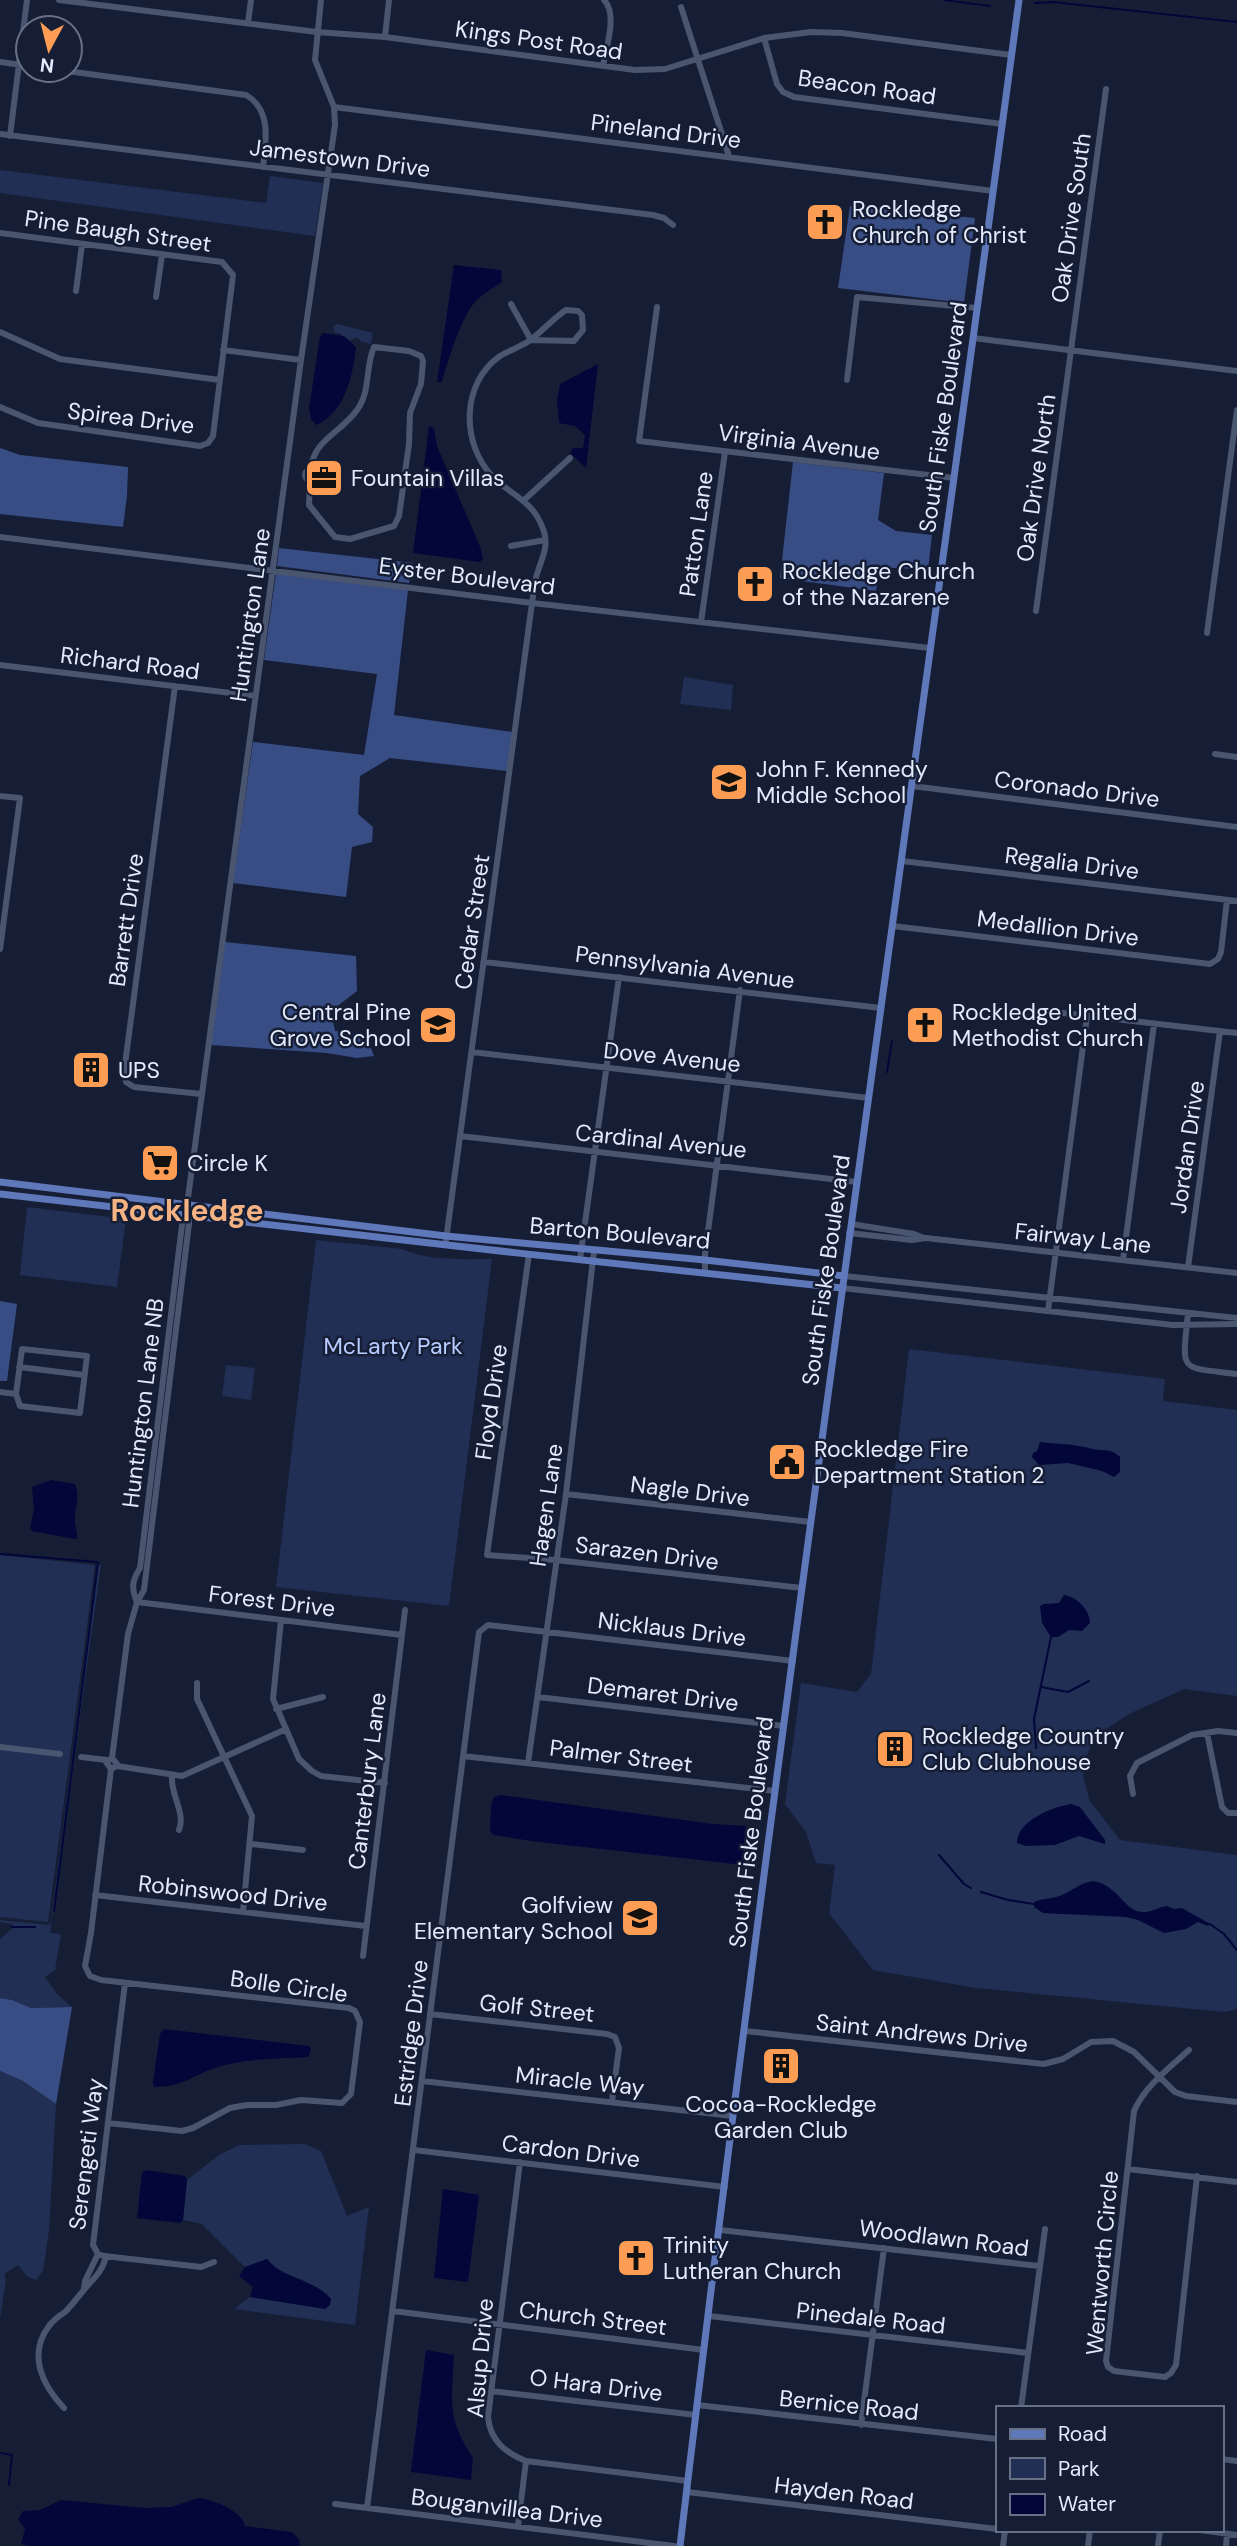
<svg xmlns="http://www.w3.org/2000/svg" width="1237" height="2546" viewBox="0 0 1237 2546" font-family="'DM Sans',sans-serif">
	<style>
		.green { fill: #212f55 }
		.forest { fill: #394d85 }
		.water { fill: #030639 }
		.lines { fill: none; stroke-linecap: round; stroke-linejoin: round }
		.stream { stroke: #030639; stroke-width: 2 }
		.minor { stroke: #4a5570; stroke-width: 6 }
		.major { stroke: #5f78ba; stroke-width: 7 }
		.labels { text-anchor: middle; stroke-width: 5; stroke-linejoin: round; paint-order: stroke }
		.street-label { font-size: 23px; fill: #e4ebfc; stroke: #161e36 }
		.poi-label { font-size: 23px; fill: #e4ebfc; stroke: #161e36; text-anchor: start }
		.park-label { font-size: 23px; fill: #b6cbff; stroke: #161e36 }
		.district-label { font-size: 30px; font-weight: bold; fill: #f5b282; stroke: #161e36 }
	</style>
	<rect width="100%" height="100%" fill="#161e36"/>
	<!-- green -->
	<path class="green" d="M0,170L266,203L270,176L323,183L315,236L0,193Z
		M337,324L373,333L371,344L362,342L357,337L351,340L342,338L341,334L334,332V326Z
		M684,677L733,685L731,710L680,704Z
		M27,1207L126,1219L117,1287L20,1275Z
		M316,1240L402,1249C428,1261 464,1259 492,1259L449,1606L276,1587Z
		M909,1349L1165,1379L1163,1401L1237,1410V1696L1184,1689L1129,1714L1100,1733L1092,1743L1085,1761L1083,1777L1090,1801L1120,1840L1237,1855V2009L1224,2012L976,1988L873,1970L829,1913L835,1865L816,1863L806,1832L785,1804L801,1683L857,1692L871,1674Z
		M226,1365L255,1368L251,1400L222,1396Z
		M0,1555L95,1565L48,1922L0,1917Z
		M97,1564L101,1565L50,1933L61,1934L55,1970L45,1977L57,1994L72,2007L31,2008L12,2000L0,1998V1939L14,1927L12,1924L0,1922V1920L48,1925L51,1922Z
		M0,2071L23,2081L56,2104L49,2230L43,2271L36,2280L28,2277L18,2265L4,2274L6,2279L0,2320Z
		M305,2144L321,2151L347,2216L369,2207L355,2325L234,2309L250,2297H257L305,2281L278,2271L267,2259L245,2267L202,2224L183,2220L187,2180L219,2155L239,2145Z"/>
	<!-- forest -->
	<path class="forest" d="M850,206L975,218L964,303L838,288Z
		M0,448L20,455L128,467L127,496L123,527L0,514Z
		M793,462L884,473L878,520L896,531L932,535L928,570L880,567L876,591L780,578Z
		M279,548L413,563L409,583L277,566Z
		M276,573L408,590L394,715L512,732L507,771L390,758L360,776L358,814L373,827L372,842L352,847L346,897L233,883L253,742L364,755L377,674L264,660Z
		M225,942L356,956L357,991L331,1011L335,1031L366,1035L374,1056L357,1058L327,1053L211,1045Z
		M0,1301L17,1304L7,1381H0Z
		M0,1998L12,2000L31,2008L72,2007L56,2104L23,2081L0,2071Z"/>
	<!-- water -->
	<path class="water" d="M454,265L501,270L502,282C492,289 482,294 474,303C462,317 447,362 442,382H437Z
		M323,333L344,336L356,347C353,375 345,413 316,425L311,419L309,408L320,337Z
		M598,364L586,468L570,453L573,448H583L585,435L575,426L559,423L557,400L560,384Z
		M429,426L434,428L437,446L481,549L483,559L480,562L413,553Z
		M1040,1442C1057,1444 1073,1444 1089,1448C1101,1452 1110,1447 1120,1457V1472L1114,1477L1102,1471L1068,1463L1039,1465L1032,1457L1033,1453L1037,1451Z
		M51,1480L75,1484C81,1500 74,1506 75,1520C75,1526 77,1531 77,1538L75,1539L32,1531L30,1528L34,1509L32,1487Z
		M1064,1595C1075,1596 1090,1609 1090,1623L1082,1631L1069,1630L1058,1637H1051L1042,1623L1040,1606L1044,1604L1059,1603Z
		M500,1795L713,1824L746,1826L748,1845L746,1862L743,1865L531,1841L493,1835L490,1831L491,1805L494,1797Z
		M1071,1804L1080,1807L1105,1840V1844L1079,1836L1055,1845L1026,1846L1017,1843C1017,1821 1052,1807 1071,1804Z
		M1093,1881C1119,1885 1125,1914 1145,1912C1152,1912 1159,1907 1167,1906L1174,1909L1182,1908L1210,1924L1208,1926L1198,1922L1186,1929L1164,1933L1138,1920L1126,1917L1043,1913L1034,1907V1902C1043,1898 1053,1899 1062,1895C1073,1890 1080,1883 1093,1881Z
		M164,2029L309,2046L311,2050L308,2057C280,2059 249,2058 221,2066C195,2073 185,2087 154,2087L153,2082L160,2034Z
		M146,2170L185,2176L187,2180L183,2220L180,2223L137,2218L142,2173Z
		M443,2189L479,2195L468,2282L434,2278Z
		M267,2259C284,2280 313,2278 331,2299L330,2305L325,2309L250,2297L253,2287L239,2276L245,2267Z
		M426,2350L454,2355C452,2400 446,2418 473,2458L471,2480L411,2472Z
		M199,2498C213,2500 242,2510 245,2526L292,2532L299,2539L300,2546H28L21,2544L25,2529L18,2519L23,2511L40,2510L61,2500L145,2508L171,2507Z"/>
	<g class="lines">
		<!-- stream -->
		<path class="stream" d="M944,0L990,6
			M1035,3L1053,2L1237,22
			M887,1072L892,1041
			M0,1554L98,1562L54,1911
			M1041,1687L1068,1692L1089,1681
			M1036,1748L1034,1719L1051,1637
			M939,1855L964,1884L971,1888
			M981,1892L1008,1900L1034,1904
			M1210,1924L1224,1934L1237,1950
			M12,1927H35
			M0,2453L12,2455L9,2485"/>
		<!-- minor -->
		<path class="minor" d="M59,0L317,32L385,37L635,70L665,69L764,38L811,32L842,33L1011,55
			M681,7L729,156
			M248,23L251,0
			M385,37L389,0
			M764,38L777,84L783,92L794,97L1002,124
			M0,62L28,66
			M603,66C606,48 618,14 604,0
			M59,70L246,95C272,110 266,142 263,167
			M334,107L993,191
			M0,134L653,215L664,218L673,225
			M10,136L27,0
			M0,233L222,262L233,275L213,436L208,443L200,446L38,423L0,407
			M76,291L82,244
			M156,297L162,255
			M657,307L639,441L954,478
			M0,332L60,359L220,380
			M973,338L1237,371
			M223,350L301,360
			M847,380L857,297L977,308
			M305 475a6 6 0 1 1 12 0a6 6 0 1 1-12 0Z
			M310,482L309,505L335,537L350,539L394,526L399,516L409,444L410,413L421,384L423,361L421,356L409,351L374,347C365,367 371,391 357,410C342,432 313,440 311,469
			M523,501L570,458
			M0,537L532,603L930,648
			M511,546L545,540
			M1036,611L1106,89
			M701,622L725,452
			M1207,633L1237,410
			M0,665L256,696
			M175,686L124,1072L126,1082L134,1087L201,1094
			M1215,754L1237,757
			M912,786L1237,827
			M0,796L20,798L0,949
			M902,861L1237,901
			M893,926L1210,964L1218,959L1221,952L1227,900
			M484,962L881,1008
			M1054,1012L1237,1033
			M472,1052L869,1098
			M460,1136L857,1182
			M851,1224L914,1234L924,1238
			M849,1233L912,1240L926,1238L1237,1273
			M446,1240L532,603C534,592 534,581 538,571C544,553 550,543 541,524C532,501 508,493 492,476C461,443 461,383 500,356C511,349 524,346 533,338C544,329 554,318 566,310L578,311L582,315L583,330L574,341L531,340L511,304
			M529,1254L487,1555L556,1560L802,1588
			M580,1259L619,977
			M1123,1260L1154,1024
			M1188,1267L1220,1031
			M705,1273V1254L740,990
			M844,1276L1237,1318
			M842,1288L1173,1325L1237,1324
			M1048,1311L1087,1016
			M1188,1314C1182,1373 1178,1367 1237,1374
			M22,1349L87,1356L80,1413L20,1406L16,1394Z
			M19,1367L84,1375
			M0,1392L16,1394
			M566,1494L811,1522
			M137,1602C131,1588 132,1581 140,1568L182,1225L187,1205L301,360L335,125L334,107L315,60L321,0
			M137,1602L402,1635
			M281,1620L273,1699L299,1759L312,1771L321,1776L385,1783
			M197,1683V1699L252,1816L243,1912
			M538,1697L784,1726
			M276,1709L323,1697
			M1207,1733L1222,1807L1228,1813H1237
			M0,1747L60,1754
			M463,1756L775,1791
			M81,1757L107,1760
			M112,1758L117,1764V1766L111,1769L106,1762L112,1758L128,1634L137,1602L144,1590L189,1224V1210L187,1205
			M528,1763L566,1494L594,1251
			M117,1766L182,1776L284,1730
			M172,1776C170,1794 186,1813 179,1830
			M1133,1794L1130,1776L1137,1763L1192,1735L1218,1731L1237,1733
			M251,1844L303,1850
			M95,1895L366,1926
			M363,1956L405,1610
			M125,1983L93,2245L98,2254L104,2256L201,2267L214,2262
			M430,2014L607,2034L615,2037L619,2048L612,2101
			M745,2031L1044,2064L1063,2059L1091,2042L1113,2041L1134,2052L1175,2092L1186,2096L1237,2102
			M1189,2050C1169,2068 1145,2086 1134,2111L1106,2361L1108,2367L1114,2371L1165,2377L1171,2373L1176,2365L1197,2176
			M422,2081L733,2116
			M108,2123L182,2131L193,2128L230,2108L247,2105H276L301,2100L342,2103L351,2094L360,2022L355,2011L349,2008L101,1980L90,1976L85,1966L91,1933L111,1769
			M414,2150L725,2187
			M520,2162L488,2417C490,2441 506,2453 526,2461L688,2481
			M1128,2169L1237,2182
			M720,2230L1039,2266
			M84,2289L85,2281L98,2254
			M393,2311L704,2350
			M709,2316L1028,2353
			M491,2391L696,2415
			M697,2405L997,2439
			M64,2408C43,2386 27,2355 49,2326C53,2320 59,2316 65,2312C72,2305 77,2298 83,2291C92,2280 103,2272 106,2256
			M1021,2408L1045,2229
			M861,2425L884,2248
			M1221,2459L1237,2461
			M687,2492L997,2529
			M335,2504L674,2546
			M367,2508L479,1632L488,1625L793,1661
			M518,2526L526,2461
			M1200,2530L1237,2535
			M1003,2546L1005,2530
			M1088,2546L1090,2530
			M1158,2546L1160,2530
			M1226,2546L1227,2534"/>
		<!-- major -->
		<path class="major" d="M0,1182L446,1236L705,1260L844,1276
			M0,1194C281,1226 561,1259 842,1288
			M680,2546C781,1696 905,849 1019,0"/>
	</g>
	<!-- icons -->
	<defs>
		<symbol id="church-square" viewBox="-11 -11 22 22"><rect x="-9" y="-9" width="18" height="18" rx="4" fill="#fc9d53" stroke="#161e36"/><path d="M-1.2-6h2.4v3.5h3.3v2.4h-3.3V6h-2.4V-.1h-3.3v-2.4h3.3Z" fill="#111"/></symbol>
		<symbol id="office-square" viewBox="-11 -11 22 22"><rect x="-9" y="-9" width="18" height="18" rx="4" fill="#fc9d53" stroke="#161e36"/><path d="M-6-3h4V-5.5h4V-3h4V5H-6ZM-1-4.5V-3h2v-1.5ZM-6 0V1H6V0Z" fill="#111"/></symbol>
		<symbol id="school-square" viewBox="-11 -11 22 22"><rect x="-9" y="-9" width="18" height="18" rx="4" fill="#fc9d53" stroke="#161e36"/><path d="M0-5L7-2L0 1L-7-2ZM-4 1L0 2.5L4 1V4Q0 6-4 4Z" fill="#111"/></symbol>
		<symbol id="building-square" viewBox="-11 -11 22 22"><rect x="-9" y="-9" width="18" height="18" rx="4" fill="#fc9d53" stroke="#161e36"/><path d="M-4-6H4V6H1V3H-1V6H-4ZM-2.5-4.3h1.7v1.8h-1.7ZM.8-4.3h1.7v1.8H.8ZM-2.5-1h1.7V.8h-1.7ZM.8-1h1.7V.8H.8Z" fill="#111"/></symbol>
		<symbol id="supermarket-square" viewBox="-11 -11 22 22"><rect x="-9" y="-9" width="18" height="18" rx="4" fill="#fc9d53" stroke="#161e36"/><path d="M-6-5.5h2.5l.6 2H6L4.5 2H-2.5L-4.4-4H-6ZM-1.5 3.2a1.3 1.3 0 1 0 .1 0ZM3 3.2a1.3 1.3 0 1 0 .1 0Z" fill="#111"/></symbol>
		<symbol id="civic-square" viewBox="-11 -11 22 22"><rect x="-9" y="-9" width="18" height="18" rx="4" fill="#fc9d53" stroke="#161e36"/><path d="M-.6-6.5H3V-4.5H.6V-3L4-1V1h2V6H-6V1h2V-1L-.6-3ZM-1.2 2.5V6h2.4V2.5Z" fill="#111"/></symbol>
	</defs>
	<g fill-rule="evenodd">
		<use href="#church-square" x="803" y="200" width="44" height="44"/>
		<use href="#office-square" x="302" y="456" width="44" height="44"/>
		<use href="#church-square" x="733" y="562" width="44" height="44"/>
		<use href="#school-square" x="707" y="760" width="44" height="44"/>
		<use href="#school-square" x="416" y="1003" width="44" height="44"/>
		<use href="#church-square" x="903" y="1003" width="44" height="44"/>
		<use href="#building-square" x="69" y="1048" width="44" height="44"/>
		<use href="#supermarket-square" x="138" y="1141" width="44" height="44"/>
		<use href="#civic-square" x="765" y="1440" width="44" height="44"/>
		<use href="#building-square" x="873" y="1727" width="44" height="44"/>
		<use href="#school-square" x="618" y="1896" width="44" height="44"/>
		<use href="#building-square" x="759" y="2044" width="44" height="44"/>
		<use href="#church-square" x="614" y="2236" width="44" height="44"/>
	</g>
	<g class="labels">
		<!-- street labels -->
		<g class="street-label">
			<text transform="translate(539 40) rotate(8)" y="8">Kings Post Road</text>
			<text transform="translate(867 87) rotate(8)" y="8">Beacon Road</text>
			<text transform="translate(666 131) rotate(7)" y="8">Pineland Drive</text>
			<text transform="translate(340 158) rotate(7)" y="8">Jamestown Drive</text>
			<text transform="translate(1071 218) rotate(-82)" y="8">Oak Drive South</text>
			<text transform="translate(118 231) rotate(8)" y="8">Pine Baugh Street</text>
			<text transform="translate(943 417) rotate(-82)" y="8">South Fiske Boulevard</text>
			<text transform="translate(131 418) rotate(7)" y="8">Spirea Drive</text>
			<text transform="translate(799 442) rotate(7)" y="8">Virginia Avenue</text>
			<text transform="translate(1036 478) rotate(-82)" y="8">Oak Drive North</text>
			<text transform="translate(696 534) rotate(-82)" y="8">Patton Lane</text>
			<text transform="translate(467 576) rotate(7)" y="8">Eyster Boulevard</text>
			<text transform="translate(250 615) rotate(-82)" y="8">Huntington Lane</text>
			<text transform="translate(130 663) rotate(7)" y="8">Richard Road</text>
			<text transform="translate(1077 789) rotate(7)" y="8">Coronado Drive</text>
			<text transform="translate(1072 863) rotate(7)" y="8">Regalia Drive</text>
			<text transform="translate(126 920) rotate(-82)" y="8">Barrett Drive</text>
			<text transform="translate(472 922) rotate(-82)" y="8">Cedar Street</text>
			<text transform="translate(1058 928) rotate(7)" y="8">Medallion Drive</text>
			<text transform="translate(685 967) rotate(7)" y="8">Pennsylvania Avenue</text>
			<text transform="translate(672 1057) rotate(6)" y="8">Dove Avenue</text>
			<text transform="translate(661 1141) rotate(6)" y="8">Cardinal Avenue</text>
			<text transform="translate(1187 1147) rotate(-82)" y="8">Jordan Drive</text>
			<text transform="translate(620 1233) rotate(5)" y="8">Barton Boulevard</text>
			<text transform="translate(1083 1238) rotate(6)" y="8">Fairway Lane</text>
			<text transform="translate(826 1270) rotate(-82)" y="8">South Fiske Boulevard</text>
			<text transform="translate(491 1402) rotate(-82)" y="8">Floyd Drive</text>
			<text transform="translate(143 1403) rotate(-83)" y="8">Huntington Lane NB</text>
			<text transform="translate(690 1491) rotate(7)" y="8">Nagle Drive</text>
			<text transform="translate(546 1505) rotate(-82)" y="8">Hagen Lane</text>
			<text transform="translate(647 1553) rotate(7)" y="8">Sarazen Drive</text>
			<text transform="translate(272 1601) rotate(7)" y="8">Forest Drive</text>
			<text transform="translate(672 1629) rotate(7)" y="8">Nicklaus Drive</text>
			<text transform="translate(663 1694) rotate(7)" y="8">Demaret Drive</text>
			<text transform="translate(621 1756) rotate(7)" y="8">Palmer Street</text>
			<text transform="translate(367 1781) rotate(-83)" y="8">Canterbury Lane</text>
			<text transform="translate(751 1832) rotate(-83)" y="8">South Fiske Boulevard</text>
			<text transform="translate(233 1893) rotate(6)" y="8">Robinswood Drive</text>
			<text transform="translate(289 1986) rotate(8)" y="8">Bolle Circle</text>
			<text transform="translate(537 2008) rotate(6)" y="8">Golf Street</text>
			<text transform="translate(411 2033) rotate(-83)" y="8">Estridge Drive</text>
			<text transform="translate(922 2033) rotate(6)" y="8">Saint Andrews Drive</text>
			<text transform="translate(580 2081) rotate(6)" y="8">Miracle Way</text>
			<text transform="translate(571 2151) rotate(7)" y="8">Cardon Drive</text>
			<text transform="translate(86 2154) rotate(-83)" y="8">Serengeti Way</text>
			<text transform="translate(944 2238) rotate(7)" y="8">Woodlawn Road</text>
			<text transform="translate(1102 2263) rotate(-85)" y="8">Wentworth Circle</text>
			<text transform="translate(593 2318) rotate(7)" y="8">Church Street</text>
			<text transform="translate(871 2318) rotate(6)" y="8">Pinedale Road</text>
			<text transform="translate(480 2358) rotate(-85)" y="8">Alsup Drive</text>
			<text transform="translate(596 2385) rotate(7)" y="8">O Hara Drive</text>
			<text transform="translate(849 2405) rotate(6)" y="8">Bernice Road</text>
			<text transform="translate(844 2493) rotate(7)" y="8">Hayden Road</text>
			<text transform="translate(507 2508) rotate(7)" y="8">Bouganvillea Drive</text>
		</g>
		<!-- poi labels -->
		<g class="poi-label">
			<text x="852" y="217">Rockledge<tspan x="852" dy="26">Church of Christ</tspan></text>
			<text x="351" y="486">Fountain Villas</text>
			<text x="782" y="579">Rockledge Church<tspan x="782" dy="26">of the Nazarene</tspan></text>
			<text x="756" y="777">John F. Kennedy<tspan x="756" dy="26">Middle School</tspan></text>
			<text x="411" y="1020" text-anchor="end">Central Pine<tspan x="411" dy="26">Grove School</tspan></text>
			<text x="952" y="1020">Rockledge United<tspan x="952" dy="26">Methodist Church</tspan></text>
			<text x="118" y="1078">UPS</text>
			<text x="187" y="1171">Circle K</text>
			<text x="814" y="1457">Rockledge Fire<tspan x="814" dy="26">Department Station 2</tspan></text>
			<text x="922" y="1744">Rockledge Country<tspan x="922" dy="26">Club Clubhouse</tspan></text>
			<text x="613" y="1913" text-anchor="end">Golfview<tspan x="613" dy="26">Elementary School</tspan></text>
			<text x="781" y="2112" text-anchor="middle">Cocoa-Rockledge<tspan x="781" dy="26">Garden Club</tspan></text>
			<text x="663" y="2253">Trinity<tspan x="663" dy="26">Lutheran Church</tspan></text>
		</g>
		<!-- park labels -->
		<g class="park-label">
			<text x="393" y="1354">McLarty Park</text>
		</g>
		<!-- district labels -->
		<g class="district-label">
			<text x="187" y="1221">Rockledge</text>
		</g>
	</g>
	<!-- legend -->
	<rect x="996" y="2406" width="228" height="126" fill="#161e36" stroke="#687085" stroke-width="2"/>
	<rect x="1010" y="2429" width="35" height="10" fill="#5f78ba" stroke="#687085" stroke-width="2"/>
	<text x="1058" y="2441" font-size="21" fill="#e4ebfc">Road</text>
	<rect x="1010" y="2458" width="35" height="21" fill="#212f55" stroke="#687085" stroke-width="2"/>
	<text x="1058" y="2476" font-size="21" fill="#e4ebfc">Park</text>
	<rect x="1010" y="2494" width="35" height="21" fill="#030639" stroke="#687085" stroke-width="2"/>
	<text x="1058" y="2511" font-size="21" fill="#e4ebfc">Water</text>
	<!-- north arrow -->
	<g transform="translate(49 49) rotate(187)"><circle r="33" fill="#161e36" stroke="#687085" stroke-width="2"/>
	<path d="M0-5L12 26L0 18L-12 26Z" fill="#fc9d53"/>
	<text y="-10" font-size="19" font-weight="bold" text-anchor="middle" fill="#e4ebfc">N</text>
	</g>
</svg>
